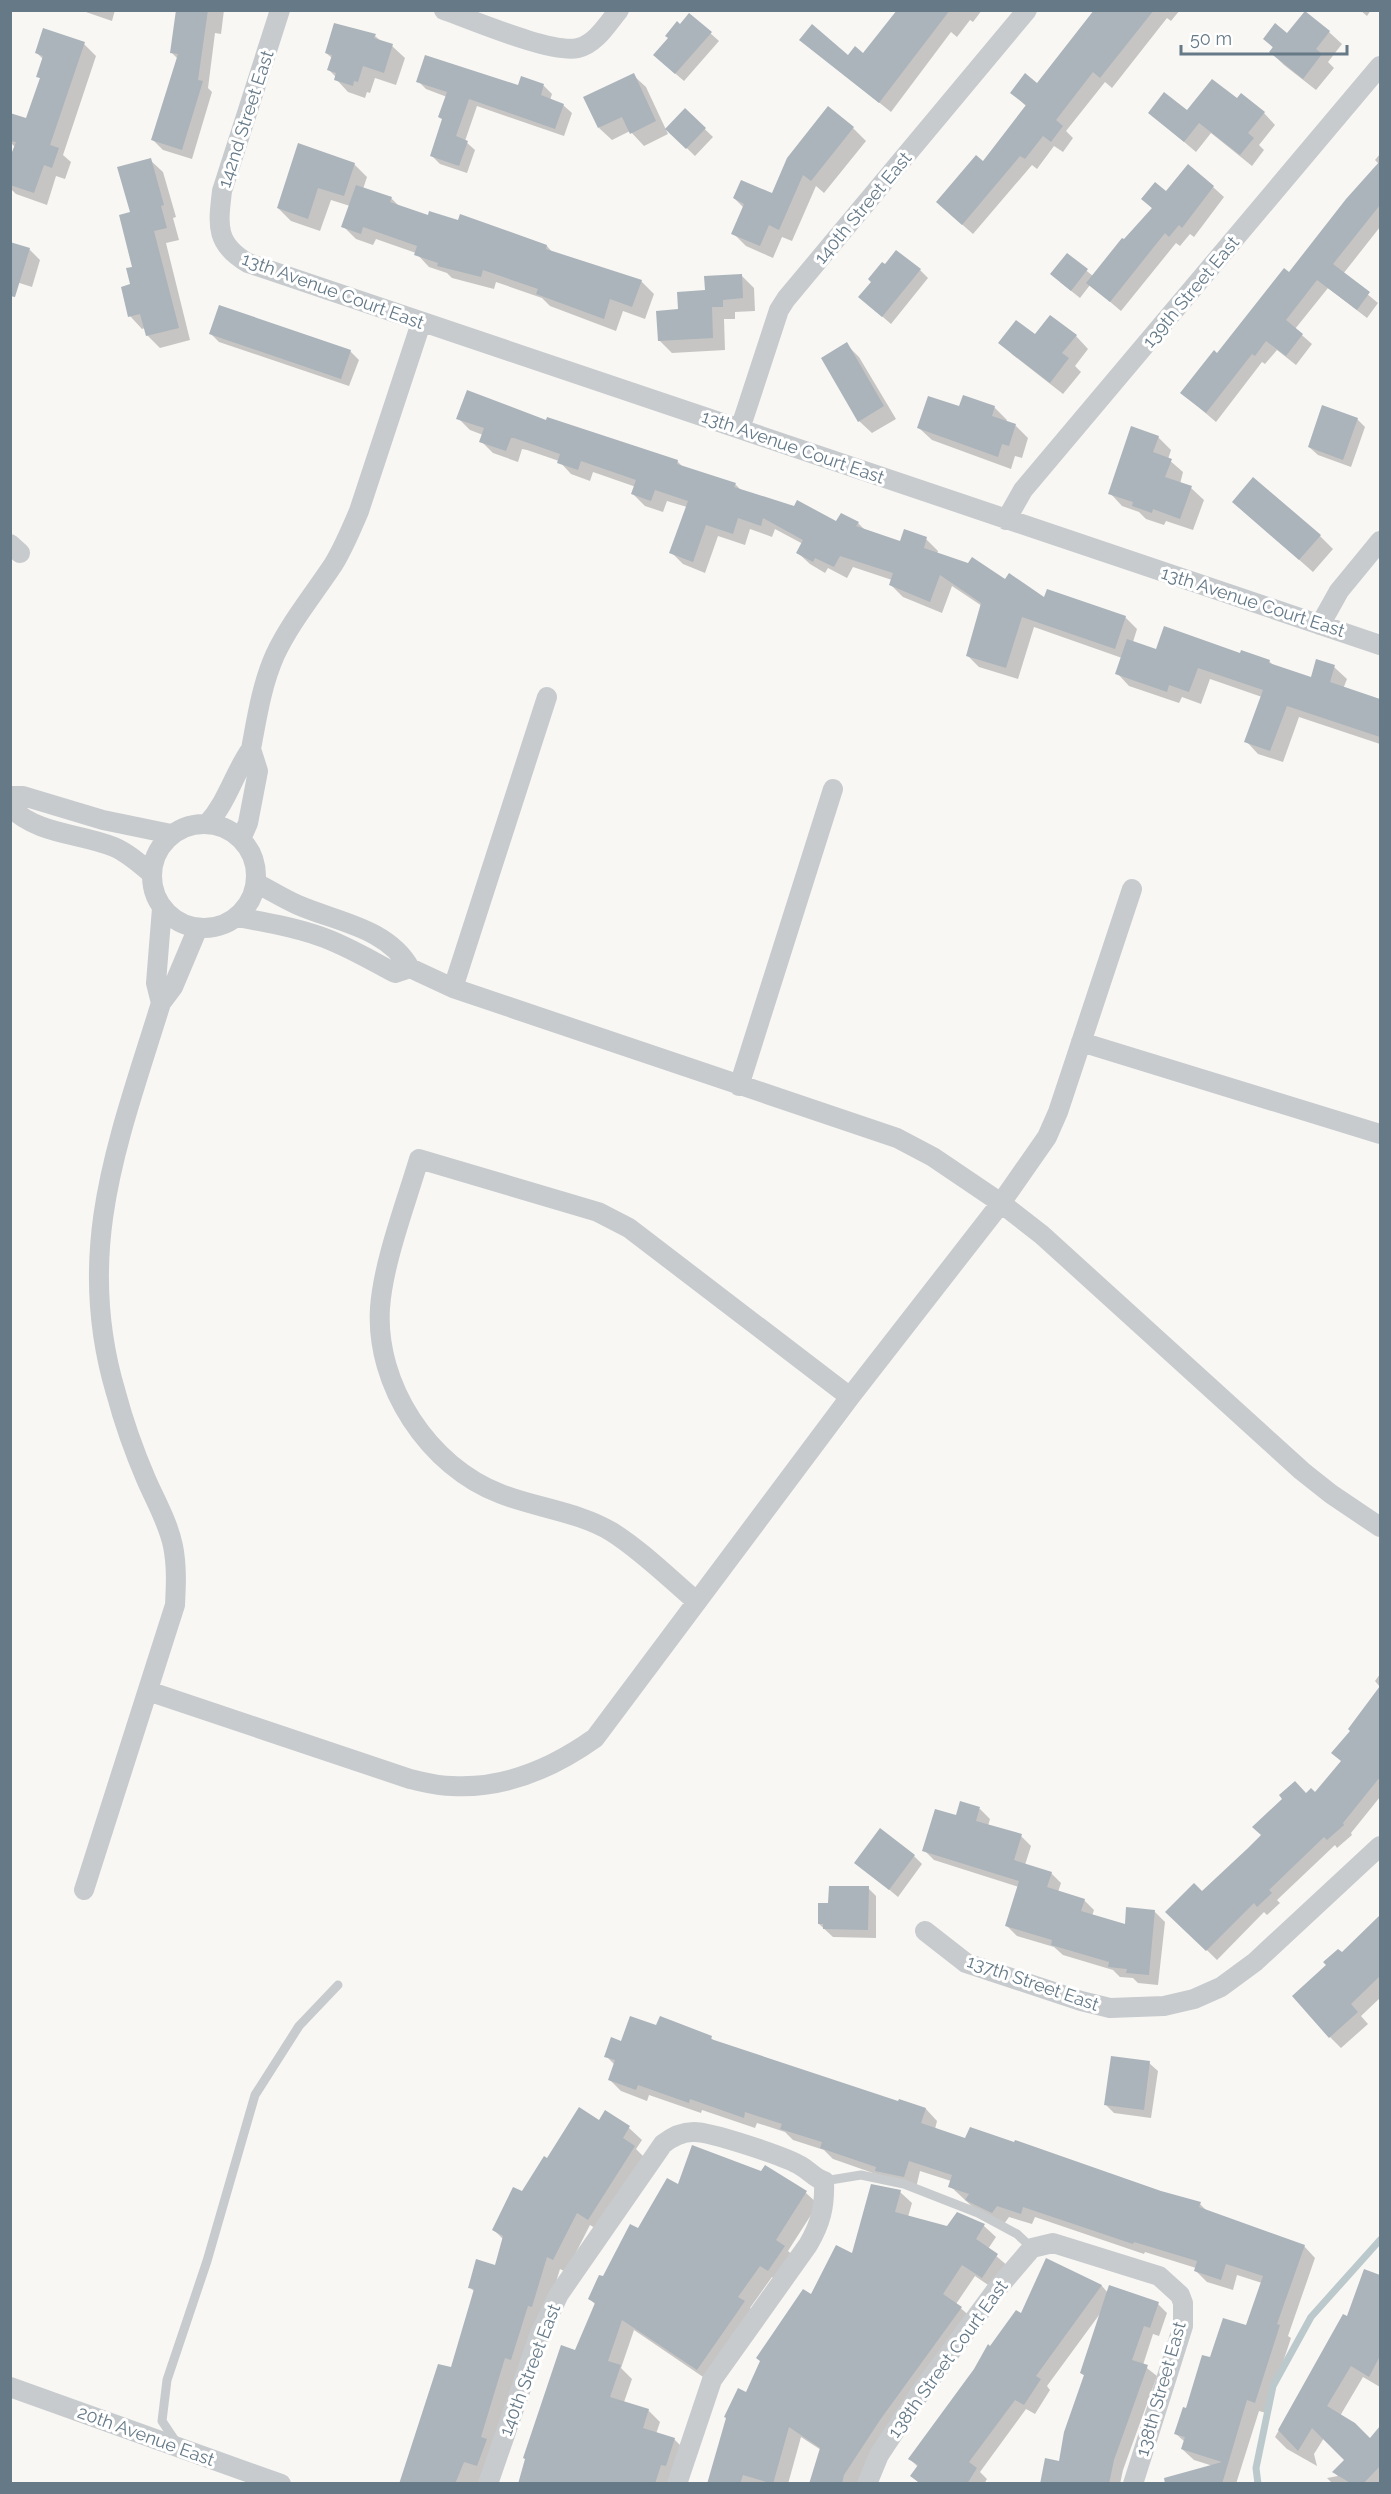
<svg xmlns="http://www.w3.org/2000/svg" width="1391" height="2494" viewBox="0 0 1391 2494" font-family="Raleway,sans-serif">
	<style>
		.shadow { fill: #0003 }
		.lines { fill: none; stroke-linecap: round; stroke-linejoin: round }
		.stream { stroke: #bbc9cc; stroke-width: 7 }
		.building { fill: #abb4ba }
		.lane { stroke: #c7cbce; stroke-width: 9 }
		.street { stroke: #c7cbce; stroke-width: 20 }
		.labels { text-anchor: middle; stroke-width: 6; stroke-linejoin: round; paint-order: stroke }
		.street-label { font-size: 18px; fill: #657987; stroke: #fff }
	</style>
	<rect width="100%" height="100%" fill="#f8f7f4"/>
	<!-- shadow -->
	<path class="shadow" d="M80,10H115L112,21Z
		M178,10H224L221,34L215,33L208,88L212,92L192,159L163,150L153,140L178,59L172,53Z
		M920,10H982L973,22L970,20L957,37L951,32L891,112L801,40L848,57L864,55Z
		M1121,10H1180L1171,21L1167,18L1112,88L1105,82L1066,131L1073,138L1063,152L1054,146L1037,169L1032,165L973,234L949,213L1027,107L1012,93L1037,85Z
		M1360,10H1371L1367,16Z
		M690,15L719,41L684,81L663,63L680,26Z
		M1329,32L1342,44L1328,62L1334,68L1316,90L1284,65L1271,52L1274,49L1265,39Z
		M375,36L382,42L392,46L405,58L396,85L375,78L370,93L367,92L365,98L348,92L336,79V77L329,70L332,58L326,53Z
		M84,44L96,56L63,155L71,162L65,179L56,176L47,205L16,194L10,188V162L15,147L10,142V128L27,120L41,79L38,76L44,60L37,53Z
		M633,75L646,87L668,134L644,146L630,131L612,140L599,128Z
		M418,81L519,87L544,86L552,94L550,100L563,105L572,113L564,136L477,106L465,141L475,150L467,173L440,164L432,156L444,120L447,97L426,89Z
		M1237,100L1264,113L1275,125L1259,145L1264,150L1252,166L1211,133L1196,152L1150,113L1187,112Z
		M685,110L713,137L695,156L667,129Z
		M853,128L866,141L824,193L816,186L792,241L782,237L773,258L746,246L733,233L744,208L734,198L773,195Z
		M1380,154V227L1343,274L1378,303L1367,318L1328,288L1295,329L1312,344L1296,365L1277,350L1265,364L1262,362L1216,422L1182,393L1289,274L1380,165L1375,160Z
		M150,160L163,172L176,217L173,218L179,240L166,243L190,340L160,348L147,335L145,328L142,329L130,316L134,268L131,213Z
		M354,164L367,177L363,189L391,198L400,207L429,217L547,246L553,253L641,281L654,294L645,319L623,311L616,331L550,306L542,298L496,282L494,289L452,278L447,273L429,267L416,253L376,239L373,245L356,239L343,226L350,206L331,200L320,231L291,221L278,208Z
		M1213,187L1224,197L1194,237L1190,234L1180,246L1176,243L1121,311L1090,285L1080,298L1060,282L1067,255L1093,276L1153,209L1143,199Z
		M29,249L40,260L32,287L10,280Z
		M920,270L928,278L891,324L869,305Z
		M741,275L754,288L755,311L735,312V319H724L725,350L672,353L659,340L707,292Z
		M211,334L350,351L359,360L349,386L219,342Z
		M1036,336H1076L1088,349L1075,366L1081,372L1063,394L1013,355L1000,342Z
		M846,344L859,357L896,419L872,433L859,421Z
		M994,407L1007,420L1006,422L1016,426L1028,438L1022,458L1015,456L1011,469L932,440L919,428Z
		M458,418L547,422L677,461L683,467L735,484L741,490L837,523H858L865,530L901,543L926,539L938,551L937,554L1045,599L1125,617L1137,629L1133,642L1157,651L1241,655L1269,661L1274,666L1312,679L1334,667L1347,679L1343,689L1380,701V744L1299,717L1283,762L1258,754L1246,741L1262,697L1210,679L1201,704L1182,697L1179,703L1129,686L1117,673L1122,658L1034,627L1018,679L979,667L967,655L982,606L952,586L942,613L903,597L891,585L892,580L853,567L847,578L828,568L825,573L810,564L798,553L803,544L775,529L772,537L750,529L745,545L718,536L705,573L683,564L671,552L687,507L667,501L663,512L645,506L633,494L636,487L593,472L590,481L571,474L559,461L527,450L522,449L518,462L493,453L481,441L483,435L470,430Z
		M1357,419L1365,427L1351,467L1318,455L1309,447Z
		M1158,437L1171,450L1168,459L1183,472L1180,484L1191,488L1204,500L1193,530L1166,521L1164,525L1146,519L1139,512L1122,506L1110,493Z
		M1234,502L1320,536L1333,549L1313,572Z
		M1380,1674V1687L1375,1681Z
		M1380,1689V1797L1351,1833L1352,1835L1337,1848L1335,1845L1277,1900L1280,1903L1267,1915L1264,1912L1217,1960L1168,1912L1202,1893L1306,1795L1315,1794L1343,1762L1352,1731L1350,1729Z
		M980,1809L990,1819L988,1826L1021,1836L1031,1846L1025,1865L1051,1873L1061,1883L1058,1892L1084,1900L1094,1910L1092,1916L1126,1926L1155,1912L1165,1922L1158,1985L1138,1983L1133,1978L1120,1977L1113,1970L1063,1955L1054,1947L1017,1936L1007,1926L1019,1887L934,1860L924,1850L957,1817Z
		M914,1856L922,1864L898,1897L856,1862Z
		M868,1888L876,1896V1938L833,1937L819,1924L830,1905Z
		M1380,1917V1998L1361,2016L1368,2024L1341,2048L1330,2037L1341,1954Z
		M657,2027L711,2038L715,2042L899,2103L900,2101L926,2109L937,2121L935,2129L966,2140L1200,2204L1207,2211L1304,2246L1315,2258L1288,2336L1291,2338L1266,2413L1259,2411L1236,2484H1168L1213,2466L1194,2460L1182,2449L1185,2442L1176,2434L1211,2359L1247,2327L1262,2283L1237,2275L1233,2290L1207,2282L1195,2270L1196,2268L1145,2252L1144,2254L1035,2217L1032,2224L1009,2217L1004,2224L978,2212L950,2186L951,2181L920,2171L916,2188L833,2159L824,2150L793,2140L785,2132L757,2123L755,2128L702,2110L701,2113L649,2095L647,2101L621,2091L610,2080L615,2065L606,2056L622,2043Z
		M1149,2063L1158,2071L1151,2118L1114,2113L1106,2105Z
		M605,2112L629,2128L642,2140L636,2149L647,2160L601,2232L590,2225L566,2272L560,2269L545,2319L488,2484H400L452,2369L475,2292L469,2287L496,2267L504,2240L493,2229L548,2160L599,2122Z
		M766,2167L806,2193L818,2204L788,2251L796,2258L780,2282L772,2277L750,2308L756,2314L709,2381L634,2330L621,2368L632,2379L624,2402L648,2410L660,2422L656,2434L674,2439L686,2451L675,2484H520L596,2305L590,2299L638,2230L678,2186L762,2173Z
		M900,2192L912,2203L908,2217L948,2228L957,2214L984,2226L996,2237L988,2249L1009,2267L994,2289L975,2276L956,2304L973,2319L858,2484H811L821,2450L801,2437L788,2484H708L747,2394L811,2297L853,2255Z
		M1047,2260L1102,2286L1108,2293L1158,2304L1167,2313L1159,2336L1153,2334L1143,2365L1157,2376L1123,2470L1120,2484H1041L1060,2462L1085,2376L1081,2373L1102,2311L1047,2386L1050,2390L1035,2414L1026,2409L980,2472L987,2479L984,2484H920L912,2476L918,2467L910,2459L990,2348L1021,2316Z
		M1380,2274V2325L1365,2320Z
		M1337,2328L1380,2352V2387L1363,2377L1340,2416L1370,2440L1376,2434L1380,2439V2484H1333L1327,2478L1338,2476L1334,2472L1346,2460L1324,2438L1314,2454L1317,2466L1287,2449L1275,2437Z"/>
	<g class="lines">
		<!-- stream -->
		<path class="stream" d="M1258,2484L1256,2468L1273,2386L1311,2317L1380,2240"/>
	</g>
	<!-- building -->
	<path class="building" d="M176,10H208L198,80L203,81L182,150L151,140L178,54L170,53Z
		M897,10H950L879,103L799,40L812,24L848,55L855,46L863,53Z
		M1094,10H1154L1100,78L1093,72L1056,120L1063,126L1051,142L1043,136L1025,159L1020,156L962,225L936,202L976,155L983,161L1026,105L1010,93L1025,73L1037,83Z
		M1305,11L1330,31L1316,49L1322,54L1303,79L1269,52L1273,47L1263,39L1275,23L1287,33Z
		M689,13L712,32L675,74L653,55L668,38L665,36L677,21L680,24Z
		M334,23L376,34L374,38L393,44L384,73L363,66L358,82L354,81L353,86L334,80L336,73L327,70L332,55L325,53Z
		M43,28L85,42L50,145L59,148L52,168L44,165L34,193L10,185V157L16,142L10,141V113L26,118L40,78L36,77L43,56L35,53Z
		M425,55L518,85L521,76L544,84L541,95L564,104L555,129L469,99L456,136L468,141L459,166L430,156L442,119L438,117L447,92L416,82Z
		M634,73L656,121L630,134L622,117L598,128L583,97Z
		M1212,79L1237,98L1241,93L1265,112L1248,133L1254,138L1240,155L1199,123L1184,142L1148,113L1164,92L1187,110Z
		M828,106L854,127L811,181L803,175L779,230L769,225L760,246L731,234L744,204L733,198L741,180L772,193L787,158Z
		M685,108L706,128L686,149L665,129Z
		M298,143L355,163L344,196L318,188L308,219L277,208Z
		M151,158L164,205L161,206L167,228L154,231L179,328L146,336L140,314L128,317L121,287L130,284L126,268L132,267L119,215L130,212L117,167Z
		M1380,161V205L1333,264L1370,292L1357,310L1317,280L1286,320L1303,334L1286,356L1266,341L1255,356L1252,354L1206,413L1180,393L1214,350L1217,353L1284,268L1289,272L1346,199Z
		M1188,164L1214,186L1182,228L1179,225L1169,237L1165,233L1110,302L1086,283L1122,238L1124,239L1152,208L1141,199L1155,182L1166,191Z
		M356,185L392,197L390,202L428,215L429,211L458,220L460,214L547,245L546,249L642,280L632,307L610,299L604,319L536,294L538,289L483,270L481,277L437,266L438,263L414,255L417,246L363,227L361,234L341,227Z
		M10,242L30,248L15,297L10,296Z
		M896,250L921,269L882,317L858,297L871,282L868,279L882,262L885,264Z
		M1067,253L1088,269L1071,291L1050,274Z
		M742,274L743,298L723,300V307H712L713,338L658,341L656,311L678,309L677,292L705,290L704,276Z
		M219,305L351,350L341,379L209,334Z
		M1050,315L1077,335L1062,353L1069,358L1050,383L998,343L1016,320L1035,334Z
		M847,342L884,406L858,422L821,358Z
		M467,390L546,420L547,417L678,460L677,464L736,483L734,487L794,506L797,500L836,521L841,513L859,522L856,526L900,541L904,529L927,537L924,548L968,563L972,557L1005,579L1009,573L1044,597L1047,589L1126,616L1115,649L1022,617L1006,668L966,656L981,603L940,575L930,602L889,585L893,573L840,556L834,567L815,558L813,562L796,553L803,540L763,518L761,526L738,518L733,534L706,525L693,562L669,553L688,501L655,490L651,501L631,494L636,480L581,461L578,470L557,463L560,454L514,438H511L506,451L479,442L484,428L456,419Z
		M963,395L995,406L992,416L1016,424L1009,446L1002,444L998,457L917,428L928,396L959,406Z
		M1322,405L1358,418L1343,460L1308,447Z
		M1131,426L1159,436L1153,452L1172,459L1165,477L1192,486L1180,519L1153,509L1152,513L1132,506L1133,502L1108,494Z
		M1253,477L1321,535L1299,560L1232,502Z
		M1164,626L1240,653L1241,650L1270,660L1269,663L1311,677L1316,659L1335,665L1330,682L1380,699V737L1287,706L1270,751L1244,742L1263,690L1198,668L1189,692L1169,685L1167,692L1115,674L1127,639L1156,649Z
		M1380,1686V1777L1343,1823L1344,1825L1327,1840L1324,1837L1269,1890L1272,1893L1257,1907L1254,1903L1206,1951L1165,1912L1194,1883L1202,1891L1247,1849L1261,1835L1252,1827L1282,1799L1279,1795L1295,1781L1306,1793L1311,1788L1315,1792L1341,1761L1331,1753L1350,1731L1348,1729Z
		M960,1801L980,1807L976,1821L1022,1834L1014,1860L1052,1872L1047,1887L1085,1899L1081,1911L1125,1924L1126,1907L1155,1910L1149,1975L1126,1973L1127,1969L1108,1967L1109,1962L1051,1945L1052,1940L1005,1926L1019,1881L922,1851L935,1809L956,1815Z
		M880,1828L915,1855L889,1890L854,1863Z
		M829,1886H869L868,1930L823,1929V1924H818V1903H828Z
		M1380,1915V1976L1351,2004L1358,2012L1329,2038L1292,1996L1326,1965L1323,1962L1338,1949L1342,1952Z
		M630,2016L656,2025L660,2016L712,2036L711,2039L898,2101L899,2099L926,2108L921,2123L965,2138L970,2127L1014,2142L1015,2140L1161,2191L1201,2202L1199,2207L1305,2245L1277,2324L1280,2325L1255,2403L1247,2400L1222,2484H1165L1164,2478L1222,2462L1181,2449L1185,2437L1174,2434L1183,2407L1186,2408L1202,2355L1210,2357L1223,2318L1246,2325L1263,2276L1226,2264L1221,2280L1194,2271L1197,2261L1134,2242L1133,2244L1023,2207L1021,2214L997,2206L992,2213L965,2200L969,2194L948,2187L952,2175L909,2161L904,2177L875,2171L876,2167L820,2148L822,2142L780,2129L782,2124L745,2112L744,2118L690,2099L689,2103L638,2085L636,2090L608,2080L615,2060L604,2057L611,2037L621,2041Z
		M1111,2056L1150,2061L1144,2110L1104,2105Z
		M579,2107L599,2120L605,2110L630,2126L623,2138L635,2146L588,2220L577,2213L553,2260L547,2257L532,2307L528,2306L511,2360L505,2358L481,2437L487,2439L477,2466L464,2462L455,2484H399L438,2364L451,2367L474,2289L468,2288L476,2259L495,2265L503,2236L492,2230L513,2187L522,2191L544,2156L547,2158Z
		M692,2145L761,2171L765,2165L807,2191L776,2240L785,2246L768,2271L760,2266L738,2297L745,2301L697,2370L622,2320L608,2361L621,2365L610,2397L649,2409L643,2428L675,2438L666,2466L661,2465L655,2484H518L525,2459L523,2458L561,2345L575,2350L595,2303L588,2299L599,2275L603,2276L630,2224L638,2228L667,2178L678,2184Z
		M871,2184L901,2190L895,2212L947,2226L957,2212L985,2224L976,2239L998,2254L982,2278L962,2265L943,2294L962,2307L880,2420L844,2475L842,2484H809L820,2448L789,2427L773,2484L743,2475L740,2484H707L726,2418L724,2417L738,2388L746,2392L760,2361L756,2358L803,2289L811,2294L836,2245L852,2253Z
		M1046,2258L1102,2285L1036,2376L1041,2379L1024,2405L1015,2400L969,2462L977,2468L967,2484H921L910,2476L918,2465L908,2459L974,2369L988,2344L990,2346L1016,2310L1021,2313Z
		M1364,2269L1380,2275V2356L1369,2377L1351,2366L1327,2406L1355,2423L1370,2438L1380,2426V2466L1363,2484H1352L1332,2472L1344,2460L1312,2428L1298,2451L1278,2430L1343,2314L1347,2316Z
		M1109,2285L1159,2302L1150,2328L1144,2326L1132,2360L1148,2365L1114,2460L1109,2484H1040L1045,2458L1059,2461L1064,2432L1084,2375L1080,2373Z"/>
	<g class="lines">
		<!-- lane -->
		<path class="lane" d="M824,2181L861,2175L904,2184L978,2213L1017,2234L1032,2248
			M178,2445L162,2421L167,2380L207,2261L255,2095L299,2026L338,1985"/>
		<!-- street -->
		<path class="street" d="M280,10L222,191C218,225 215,244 248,263L1380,645
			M444,10C473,20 551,54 578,48C596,44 608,23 619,10
			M740,429L779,310L786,299L1027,10
			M1006,520L1023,490L1380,66
			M10,544L20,553
			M1320,625L1339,591L1380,541
			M251,749C257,717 262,684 275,655C290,623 313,595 333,565C343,549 351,530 359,511L421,323
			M10,796H23L103,820L171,834
			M10,807C38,835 80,833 114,847C128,853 140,864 152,874
			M152 876a52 52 0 1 1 104 0a52 52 0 1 1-104 0Z
			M207,824C228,801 234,773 251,749L258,771L248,823L241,839
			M162,908L156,983L161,1003L173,987L197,930
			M237,917C265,922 293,927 319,936C346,945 370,960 395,973L410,968C388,928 337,922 298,905C284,899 270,890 256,883
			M410,968L453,988L897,1138L933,1157L1001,1203L1042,1235L1302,1471L1331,1494L1380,1527
			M453,988L547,697
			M1081,1042L1380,1134
			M739,1086L833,789
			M696,1601C669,1578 642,1551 612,1532C579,1512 537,1508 501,1494C429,1467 375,1385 380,1308C383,1263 406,1203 419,1159L598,1212L629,1228L850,1397
			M148,1691L410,1779C424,1782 438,1786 452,1786C504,1789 553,1768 595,1738L850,1397L1001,1203L1047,1137L1058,1112L1132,889
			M84,1890L175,1605C176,1586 177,1566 173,1546C168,1522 156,1502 146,1479C134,1451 124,1423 116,1393C73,1250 119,1139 161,1003
			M925,1931L966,1963L1081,2001L1110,2008L1164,2006L1194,1999L1221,1987L1255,1962L1380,1846
			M10,2387L281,2484
			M488,2484L539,2336L559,2294L663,2144C672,2137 682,2132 693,2132C709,2131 787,2157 801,2166C810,2171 814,2178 824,2181C825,2206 821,2223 808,2245L712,2380L677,2484
			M867,2484L879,2455L918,2396L996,2290L1032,2248L1053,2243L1159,2276L1180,2295L1183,2303V2326L1133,2484"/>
	</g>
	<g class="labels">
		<!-- street labels -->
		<g class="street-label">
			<text transform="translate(246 119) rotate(-72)" y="6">142nd Street East</text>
			<text transform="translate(863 208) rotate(-50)" y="6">140th Street East</text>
			<text transform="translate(333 291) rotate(20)" y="6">13th Avenue Court East</text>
			<text transform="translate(1191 292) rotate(-50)" y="6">139th Street East</text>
			<text transform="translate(793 447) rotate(19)" y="6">13th Avenue Court East</text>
			<text transform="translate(1253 602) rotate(18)" y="6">13th Avenue Court East</text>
			<text transform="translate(1033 1983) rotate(19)" y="6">137th Street East</text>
			<text transform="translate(948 2359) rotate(-54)" y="6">138th Street Court East</text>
			<text transform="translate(530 2370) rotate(-69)" y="6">140th Street East</text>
			<text transform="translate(1161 2389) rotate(-74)" y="6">138th Street East</text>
			<text transform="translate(146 2436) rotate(20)" y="6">20th Avenue East</text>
		</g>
	</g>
	<!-- border -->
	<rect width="1391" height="2494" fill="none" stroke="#657987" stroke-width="24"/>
	<!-- scale -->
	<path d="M1181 45v9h166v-9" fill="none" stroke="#657987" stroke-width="3"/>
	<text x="1190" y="45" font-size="18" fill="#657987" stroke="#ffffff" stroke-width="4.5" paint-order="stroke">50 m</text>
</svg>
